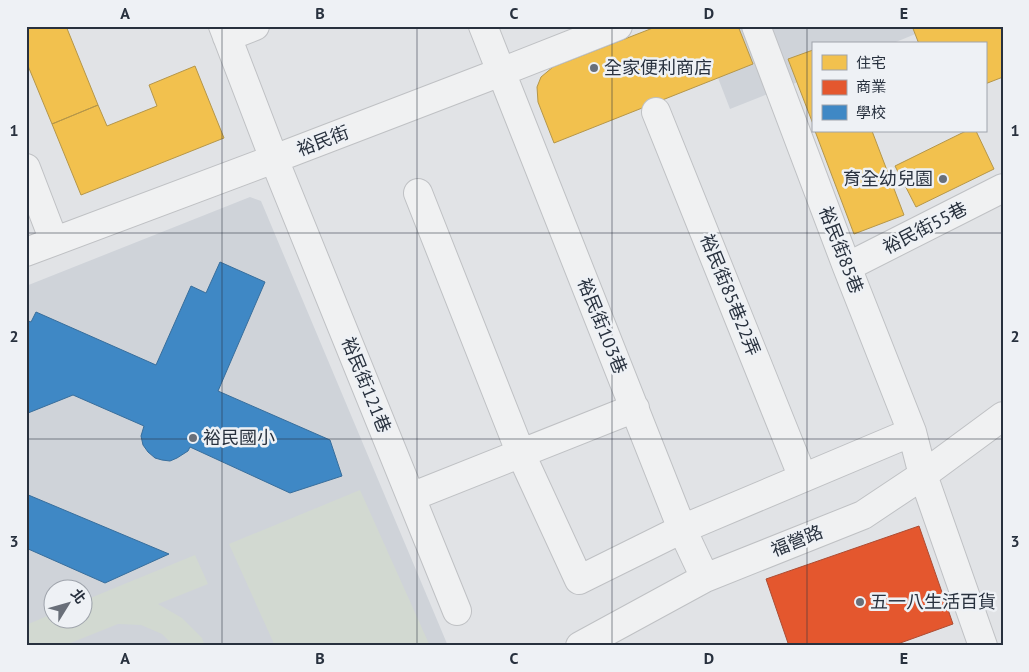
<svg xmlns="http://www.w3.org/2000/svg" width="1029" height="672" viewBox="0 0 1029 672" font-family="'PT Sans','Noto Sans TC',sans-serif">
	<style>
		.built { fill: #cfd3d9; fill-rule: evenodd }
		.green { fill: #d2d9d1 }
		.homes { fill: #f2c14e; stroke: #b59649 }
		.shops { fill: #e4572e; stroke: #ac4c33 }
		.schools { fill: #3f88c5; stroke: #386e9c }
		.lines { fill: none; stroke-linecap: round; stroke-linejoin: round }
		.minor-casing { stroke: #bfc1c4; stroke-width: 30 }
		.minor { stroke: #f0f1f2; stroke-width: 28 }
		.grid { fill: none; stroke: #28313e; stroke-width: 1; stroke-opacity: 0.55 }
		.poi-dot { fill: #696f79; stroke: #eef1f5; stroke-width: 2 }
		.labels { text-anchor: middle; stroke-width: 5; stroke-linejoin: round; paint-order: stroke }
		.poi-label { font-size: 18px; fill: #28313e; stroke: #eef1f5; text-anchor: start }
		.street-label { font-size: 18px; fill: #28313e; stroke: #eef1f5 }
		.neatline { fill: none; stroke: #28313e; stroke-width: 2 }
		.grid-label { font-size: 16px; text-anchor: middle; font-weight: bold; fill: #28313e }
	</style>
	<rect width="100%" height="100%" fill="#e1e3e6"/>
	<!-- built -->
	<path class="built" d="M698,26H935L891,44H813V76L730,109Z
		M250,197L261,201L448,646H26V286ZM52,590H82V620H52Z"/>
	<!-- green -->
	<path class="green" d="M360,490L430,646H275L229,544Z
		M195,555L208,584L158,604L182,618L202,638L205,646H174L162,634L141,625L118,624L63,646H26V625L52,614V620H82L83,601Z"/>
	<!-- homes -->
	<path class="homes" d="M26,26H66L98,105L52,124L26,61Z
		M658,26H738L753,64L554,143L538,102L537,87L541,77L553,67Z
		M912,26H1003V77L985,84V44H919Z
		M813,50V124L788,59Z
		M195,66L224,138L81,195L52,124L98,105L107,126L157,106L149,85Z
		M815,131H872L904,215L854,234Z
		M966,131H976L994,169L916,207L895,166Z"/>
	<!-- shops -->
	<path class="shops" d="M919,526L953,624L892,646H789L766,579Z"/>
	<!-- schools -->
	<path class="schools" d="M220,262L265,282L218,391L330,440L342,476L290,493L190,447L188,451L177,458L170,461L162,460L155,458L148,452L143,445L141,436L144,426L73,395L28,413L26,417V320L31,322L36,312L156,365L191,286L206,293Z
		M26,494L169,554L105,583L26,548Z"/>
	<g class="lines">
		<defs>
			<path id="minor" d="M223,26L274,159L457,611
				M483,26L682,529L705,578
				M756,26L847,267L912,432L923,475L983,646
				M227,37L255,26
				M656,112L803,478
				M26,168L54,241
				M418,193L521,454L579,580L682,529L912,432
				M26,252L274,159L501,72L618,26
				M847,267L1003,188
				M411,497L635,408
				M580,646L705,578L863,515L923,475L1003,416"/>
		</defs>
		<!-- minor casing -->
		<use href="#minor" class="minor-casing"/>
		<!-- minor -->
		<use href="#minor" class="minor"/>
	</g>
	<!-- grid -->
	<path class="grid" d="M222,26V646M417,26V646M612,26V646M807,26V646M26,233H1003M26,439H1003"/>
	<!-- markers -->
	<g class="poi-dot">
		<circle cx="594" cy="68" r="5"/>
		<circle cx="943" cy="179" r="5"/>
		<circle cx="193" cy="438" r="5"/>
		<circle cx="860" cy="602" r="5"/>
	</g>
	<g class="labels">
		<!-- poi labels -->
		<g class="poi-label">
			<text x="604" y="74">全家便利商店</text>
			<text x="933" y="185" text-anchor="end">育全幼兒園</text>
			<text x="203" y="444">裕民國小</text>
			<text x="870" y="608">五一八生活百貨</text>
		</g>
		<!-- street labels -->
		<g class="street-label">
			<text transform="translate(323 141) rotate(-21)" y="6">裕民街</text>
			<text transform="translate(925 228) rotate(-27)" y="6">裕民街55巷</text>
			<text transform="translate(841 250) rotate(69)" y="6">裕民街85巷</text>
			<text transform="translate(730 295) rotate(68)" y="6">裕民街85巷22弄</text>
			<text transform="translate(602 326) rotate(68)" y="6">裕民街103巷</text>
			<text transform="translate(366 385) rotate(68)" y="6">裕民街121巷</text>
			<text transform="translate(797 541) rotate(-22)" y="6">福營路</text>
		</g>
	</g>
	<!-- border -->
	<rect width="1029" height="672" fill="none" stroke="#eef1f5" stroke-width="55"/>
	<!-- legend -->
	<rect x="812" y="42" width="175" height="90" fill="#eef1f5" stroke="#9fa4ac"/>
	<rect x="822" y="55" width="25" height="15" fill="#f2c14e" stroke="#9fa4ac"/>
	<text x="856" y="68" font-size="15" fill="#28313e">住宅</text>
	<rect x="822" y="80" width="25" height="15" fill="#e4572e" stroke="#9fa4ac"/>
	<text x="856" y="92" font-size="15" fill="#28313e">商業</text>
	<rect x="822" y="105" width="25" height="15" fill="#3f88c5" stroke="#9fa4ac"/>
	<text x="856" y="118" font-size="15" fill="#28313e">學校</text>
	<!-- north arrow -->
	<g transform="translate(68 604) rotate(53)"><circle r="24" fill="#eef1f5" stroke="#9fa4ac"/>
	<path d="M0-4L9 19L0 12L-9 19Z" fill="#696f79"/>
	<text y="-8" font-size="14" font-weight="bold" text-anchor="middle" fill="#28313e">北</text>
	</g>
	<rect x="28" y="28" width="974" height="616" class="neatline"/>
	<g class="grid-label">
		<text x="125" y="19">A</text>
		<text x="320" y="19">B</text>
		<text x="514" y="19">C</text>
		<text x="709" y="19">D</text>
		<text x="904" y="19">E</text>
		<text x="14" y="136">1</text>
		<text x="1015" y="136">1</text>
		<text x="14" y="342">2</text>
		<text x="1015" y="342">2</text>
		<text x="14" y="547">3</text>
		<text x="1015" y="547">3</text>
		<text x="125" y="664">A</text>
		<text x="320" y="664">B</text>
		<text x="514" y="664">C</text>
		<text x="709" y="664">D</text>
		<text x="904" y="664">E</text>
	</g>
</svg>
